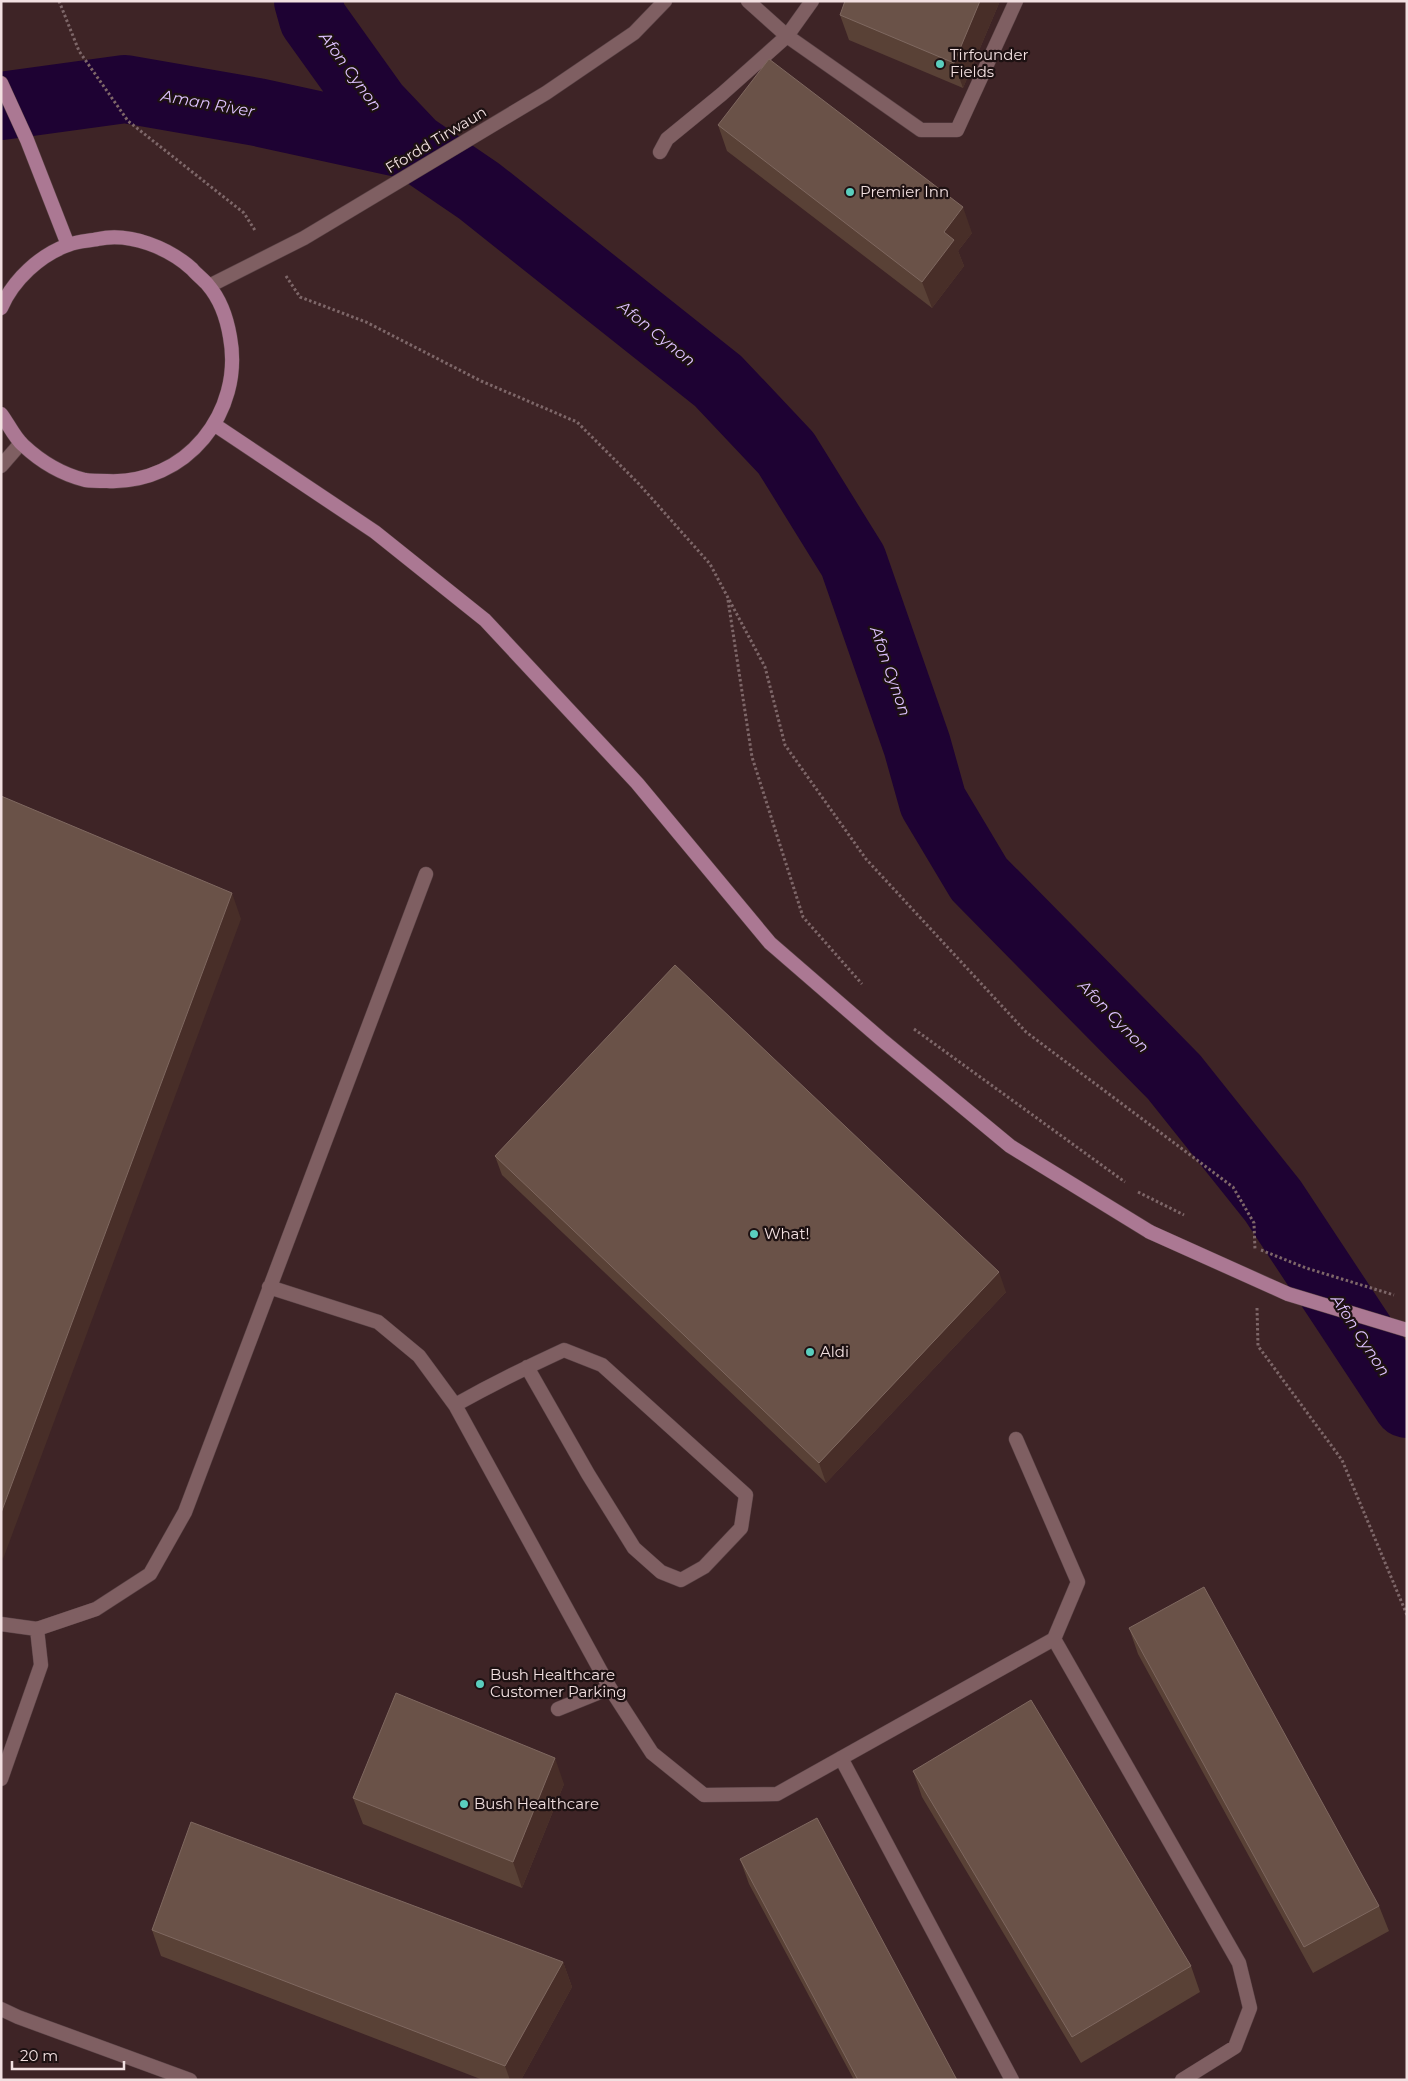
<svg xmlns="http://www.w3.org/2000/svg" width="1408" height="2081" viewBox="0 0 1408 2081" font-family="Montserrat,sans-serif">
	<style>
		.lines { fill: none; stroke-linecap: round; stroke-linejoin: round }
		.river { stroke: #1e0233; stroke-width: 68 }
		.service-casing { stroke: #5a4346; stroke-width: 15 }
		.minor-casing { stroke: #5a4346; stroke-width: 15 }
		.secondary-casing { stroke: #5a4346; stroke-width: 15 }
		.primary-casing { stroke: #5a4346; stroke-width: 15 }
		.path { stroke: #7e6769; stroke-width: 3; stroke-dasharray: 2.5 2.5; stroke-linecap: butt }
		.service { stroke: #7f5f62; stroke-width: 14 }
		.minor { stroke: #7f5f62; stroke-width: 14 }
		.secondary { stroke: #7f5f62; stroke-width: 14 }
		.primary { stroke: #ab7893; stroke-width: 14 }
		.primary-bridge-casing { stroke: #5a4346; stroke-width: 15; stroke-linecap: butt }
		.path-bridge { stroke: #7e6769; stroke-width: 3; stroke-dasharray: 2.5 2.5; stroke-linecap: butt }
		.primary-bridge { stroke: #ab7893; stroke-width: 14 }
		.wall { fill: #594136 }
		.shaded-wall { fill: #482e28 }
		.building { fill: #6a5248; stroke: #7f6860 }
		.poi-dot { fill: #5acebe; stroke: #1d1112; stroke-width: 2 }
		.labels { text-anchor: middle; stroke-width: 4.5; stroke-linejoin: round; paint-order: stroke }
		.poi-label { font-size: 15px; fill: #f2e0e1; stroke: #1d1112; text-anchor: start }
		.street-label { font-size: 15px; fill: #f2e0e1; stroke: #1d1112 }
		.water-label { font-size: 16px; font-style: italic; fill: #dec2ff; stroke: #1d1112 }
	</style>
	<rect width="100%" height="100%" fill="#3e2426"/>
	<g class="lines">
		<!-- river -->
		<path class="river" d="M308,1L313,19L376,107L413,146L479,191L718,381L786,453L853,561L917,745L933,802L979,879L1174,1077L1273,1201L1407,1404
			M1,106L125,89L257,112L413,146"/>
		<defs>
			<path id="service" d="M748,1L787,36L921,130H957L1016,1
				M660,152L667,139L722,94L787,36L812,1
				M269,1287L378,1322L419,1356L455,1405L610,1688L652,1753L704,1795L777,1794L1054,1639L1078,1582L1016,1439
				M455,1405C491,1385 527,1367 564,1350L602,1365L746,1495L741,1528L704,1567L681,1580L661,1572L634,1548L588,1474L527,1367
				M1,1624L37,1629L96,1609L150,1574L185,1512L426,874
				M1054,1639L1239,1963L1250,2008L1235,2047L1182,2080
				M558,1709L610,1688
				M841,1758L1012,2080
				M1,1779L41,1665L37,1629
				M1,2009L18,2017L190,2080"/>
			<path id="minor" d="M209,286L304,238L546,93L634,33L665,1"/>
			<path id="secondary" d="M1,466L21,443"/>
			<path id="primary" d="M1,83L27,140L68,245
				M1,308C13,280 40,255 68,245C78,241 89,241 98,239C130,232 169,248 192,269C197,275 203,279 208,285C220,299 227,319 230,337C244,412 186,485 107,481C100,481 92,481 85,480C61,474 40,461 23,445C14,437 8,423 1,414
				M215,425L375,532L485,620L637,783L770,943L882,1040L1010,1146L1150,1232"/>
		</defs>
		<!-- service casing -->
		<use href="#service" class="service-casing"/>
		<!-- minor casing -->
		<use href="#minor" class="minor-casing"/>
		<!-- secondary casing -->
		<use href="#secondary" class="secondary-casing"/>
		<!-- primary casing -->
		<use href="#primary" class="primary-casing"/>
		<!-- path -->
		<path class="path" d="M59,1L79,51L128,121L244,213L256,232
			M286,276L300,297L366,322L481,381L577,422L639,484L710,564L765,667L785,745L866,859L1026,1032L1233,1187L1254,1223L1255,1250
			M728,600L752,757L803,917L862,984
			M914,1029L1125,1182
			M1257,1308L1258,1346L1342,1460L1407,1615"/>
		<!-- service -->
		<use href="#service" class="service"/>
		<!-- minor -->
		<use href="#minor" class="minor"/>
		<!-- secondary -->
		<use href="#secondary" class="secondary"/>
		<!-- primary -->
		<use href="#primary" class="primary"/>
		<defs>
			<path id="primary-bridge" d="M1150,1232L1288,1294L1407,1330"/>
		</defs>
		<!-- primary-bridge casing -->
		<use href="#primary-bridge" class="primary-bridge-casing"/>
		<!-- path-bridge -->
		<path class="path-bridge" d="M1138,1192L1184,1215
			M1261,1250L1306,1268L1394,1295"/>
		<!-- primary-bridge -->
		<use href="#primary-bridge" class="primary-bridge"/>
	</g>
	<!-- wall -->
	<path class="wall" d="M1000,1L963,88L849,40L840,15Z
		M718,125L972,233L958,251L964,266L932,308L727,151Z
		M495,1156L1006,1292L826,1483L502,1175Z
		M1129,1628L1379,1906L1389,1931L1313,1973L1138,1654Z
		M913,1771L1191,1966L1200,1992L1081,2063L922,1797Z
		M564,1784L522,1888L363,1824L353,1798Z
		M740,1859L957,2080H854L749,1884Z
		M152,1930L563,1962L572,1987L521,2080H483L161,1956Z"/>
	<!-- shaded-wall -->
	<path class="shaded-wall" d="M980,1H1000L963,88L954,63Z
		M963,207L972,233L958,251L964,266L932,308L922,282L944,232Z
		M232,893L241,919L3,1559L1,1554V1513Z
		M999,1272L1006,1292L826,1483L819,1463Z
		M555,1758L564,1784L522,1888L513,1862Z
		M563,1962L572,1987L521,2080H510L505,2066Z"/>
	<!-- building -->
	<path class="building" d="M845,1H980L954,63L840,15Z
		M769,59L963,207L944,232L954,240L922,282L718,125Z
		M1,796L232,893L1,1513Z
		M675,965L999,1272L819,1463L495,1156Z
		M1204,1587L1379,1906L1304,1947L1129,1628Z
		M396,1693L555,1758L513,1862L353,1798Z
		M1031,1700L1191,1966L1072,2037L913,1771Z
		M817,1818L957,2080H858L740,1859Z
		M191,1822L563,1962L505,2066L152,1930Z"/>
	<!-- markers -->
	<g class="poi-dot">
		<circle cx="940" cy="64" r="5"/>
		<circle cx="850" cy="192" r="5"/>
		<circle cx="754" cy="1234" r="5"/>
		<circle cx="810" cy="1352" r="5"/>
		<circle cx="480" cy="1684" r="5"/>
		<circle cx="464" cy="1804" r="5"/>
	</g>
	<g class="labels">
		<!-- poi labels -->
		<g class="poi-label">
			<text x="950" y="60">Tirfounder<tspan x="950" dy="17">Fields</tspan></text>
			<text x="860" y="197">Premier Inn</text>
			<text x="764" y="1239">What!</text>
			<text x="820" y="1357">Aldi</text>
			<text x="490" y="1680">Bush Healthcare<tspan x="490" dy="17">Customer Parking</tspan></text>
			<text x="474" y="1809">Bush Healthcare</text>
		</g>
		<!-- street labels -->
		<g class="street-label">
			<text transform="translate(436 140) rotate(-31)" y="5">Ffordd Tirwaun</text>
		</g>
		<!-- water labels -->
		<g class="water-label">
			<text transform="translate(351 71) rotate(54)" y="6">Afon Cynon</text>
			<text transform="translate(208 103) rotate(10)" y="6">Aman River</text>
			<text transform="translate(657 333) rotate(39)" y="6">Afon Cynon</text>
			<text transform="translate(891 671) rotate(71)" y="6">Afon Cynon</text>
			<text transform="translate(1114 1016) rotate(46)" y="6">Afon Cynon</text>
			<text transform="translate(1361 1335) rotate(57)" y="6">Afon Cynon</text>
		</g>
	</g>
	<!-- border -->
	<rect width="1408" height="2081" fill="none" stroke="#f2e0e1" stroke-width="5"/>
	<!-- scale -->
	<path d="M12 2061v8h112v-8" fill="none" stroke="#f2e0e1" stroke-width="2.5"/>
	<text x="20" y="2061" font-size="15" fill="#f2e0e1" stroke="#1d1112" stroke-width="4" paint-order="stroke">20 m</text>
</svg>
